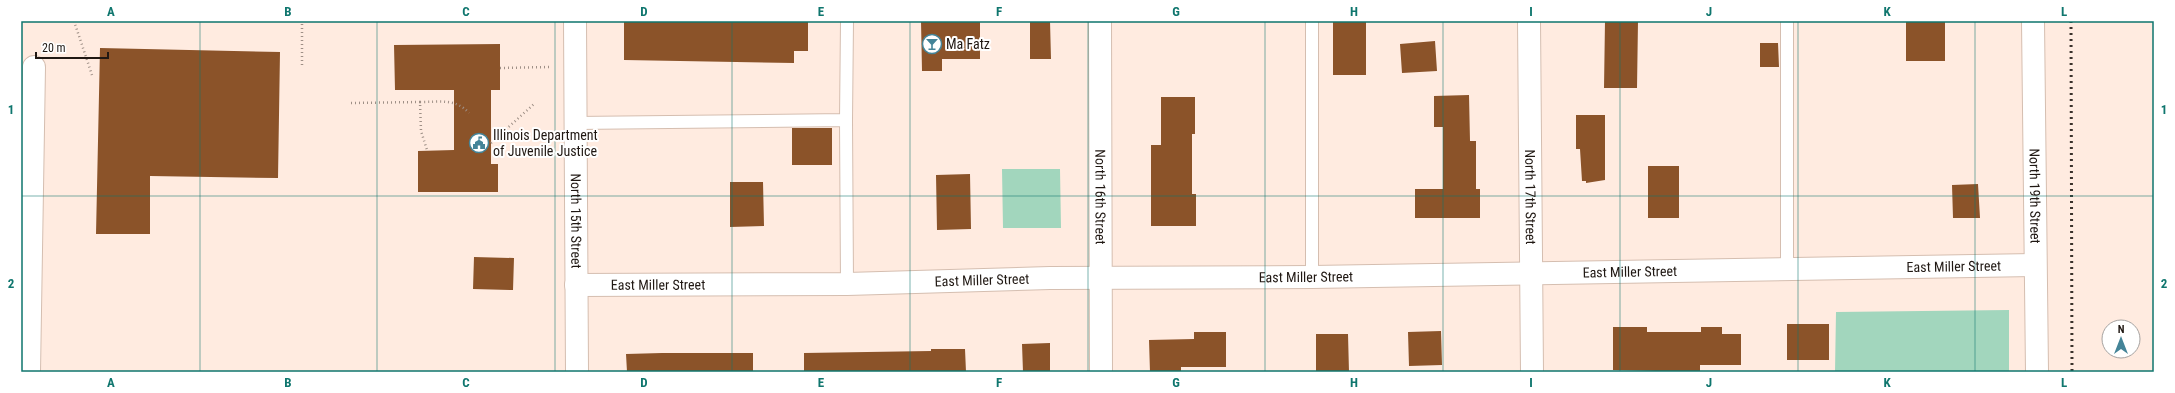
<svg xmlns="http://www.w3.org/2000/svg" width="2175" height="393" viewBox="0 0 2175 393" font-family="'Roboto Condensed',sans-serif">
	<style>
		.green { fill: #a2d6bd }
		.building { fill: #8b5329 }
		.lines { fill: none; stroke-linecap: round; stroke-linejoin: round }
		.lane-casing { stroke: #d5beb0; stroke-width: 14 }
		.street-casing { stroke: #d5beb0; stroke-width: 24 }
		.path { stroke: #9f9087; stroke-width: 2.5; stroke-dasharray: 1 3; stroke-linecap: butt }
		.lane { stroke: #fff; stroke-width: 12 }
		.street { stroke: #fff; stroke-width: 22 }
		.rail { stroke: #3b322c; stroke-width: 3; stroke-dasharray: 2 4; stroke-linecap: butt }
		.grid { fill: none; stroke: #0f766e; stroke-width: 1; stroke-opacity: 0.55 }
		.labels { text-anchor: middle; stroke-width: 4; stroke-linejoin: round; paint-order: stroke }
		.poi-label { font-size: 14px; fill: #201813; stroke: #fff; text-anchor: start }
		.street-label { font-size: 14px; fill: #201813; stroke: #fff }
		.neatline { fill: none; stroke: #0f766e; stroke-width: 1.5 }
		.grid-label { font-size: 13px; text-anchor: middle; font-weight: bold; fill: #0f766e }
	</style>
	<rect width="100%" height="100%" fill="#ffebe0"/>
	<!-- green -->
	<path class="green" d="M1002,169H1060L1061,228H1003Z
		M2009,310V372H1835L1836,312Z"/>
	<!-- building -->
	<path class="building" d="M624,21H808V51H794V63L624,60Z
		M921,21H980V59H942V71H922Z
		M1030,21H1050L1051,59H1030Z
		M1333,21H1366V75H1333Z
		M1605,21H1638L1637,88H1604Z
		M1906,21H1945V61H1906Z
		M1435,41L1437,71L1402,73L1400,44Z
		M1760,43H1778L1779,67H1760Z
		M500,44V90H491V164H498V192H418V151L454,150V90H395L394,45Z
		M100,48L280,52L278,178L150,176V234H96Z
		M1469,95L1470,141H1476V189H1480V218H1415V189H1443V127H1434V96Z
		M1161,97H1195V134H1192V194H1196V226H1151V145H1161Z
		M1576,115H1605V180L1586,183V181H1582L1580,149H1576Z
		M792,128H832V165H792Z
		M1648,166H1679V218H1648Z
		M970,174L971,229L937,230L936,175Z
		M730,182H763L764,226L730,227Z
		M1978,184L1980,218H1953L1952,185Z
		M474,257L514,258L513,290L473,289Z
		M1787,324H1829V360H1787Z
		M1613,327H1647V332H1701V327H1722V334H1741V365H1700V372L1613,370Z
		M1441,331L1442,365L1409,366L1408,332Z
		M1194,332H1226V367H1181V372H1150L1149,340L1194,339Z
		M1316,334H1348L1349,372H1316Z
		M1050,343V372H1023L1022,344Z
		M931,349H965L966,372H804V353L931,351Z
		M662,353H753V372H627L626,354Z"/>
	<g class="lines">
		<defs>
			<path id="lane" d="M847,21L846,120L847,284
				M1787,21V268
				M575,123L846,120
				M1312,277V21"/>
			<g id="street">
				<path id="s1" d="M575,21L577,372"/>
				<path id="s2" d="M1100,21L1101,372"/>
				<path id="s3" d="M1529,21L1532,372"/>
				<path id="s4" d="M2033,21L2037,372"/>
				<path id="s5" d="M576,285L847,284L1050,278L1312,277L2035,265"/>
				<path d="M29,372L34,67"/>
			</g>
		</defs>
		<!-- lane casing -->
		<use href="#lane" class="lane-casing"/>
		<!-- street casing -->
		<use href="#street" class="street-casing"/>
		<!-- path -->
		<path class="path" d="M74,21L92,75
			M302,65V21
			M500,68L551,67
			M420,102C440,102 455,98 469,113
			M351,103L420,102L421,131L427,150
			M491,143L534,104"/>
		<!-- lane -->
		<use href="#lane" class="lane"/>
		<!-- street -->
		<use href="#street" class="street"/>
		<!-- rail -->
		<path class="rail" d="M2071,21L2072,372"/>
	</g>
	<!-- grid -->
	<path class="grid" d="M200,21V372M377,21V372M555,21V372M732,21V372M910,21V372M1088,21V372M1265,21V372M1443,21V372M1620,21V372M1798,21V372M1975,21V372M21,196H2154"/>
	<!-- icons -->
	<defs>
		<symbol id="bar-ring" viewBox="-11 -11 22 22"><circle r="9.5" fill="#fff" stroke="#448498" stroke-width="1.5"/><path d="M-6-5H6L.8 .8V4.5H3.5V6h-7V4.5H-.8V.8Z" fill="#448498"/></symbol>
		<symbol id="civic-ring" viewBox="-11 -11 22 22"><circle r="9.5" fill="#fff" stroke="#448498" stroke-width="1.5"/><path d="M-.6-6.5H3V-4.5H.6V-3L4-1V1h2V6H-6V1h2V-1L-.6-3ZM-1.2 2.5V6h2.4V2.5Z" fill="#448498"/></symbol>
	</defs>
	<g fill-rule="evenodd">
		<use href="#bar-ring" x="921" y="33" width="22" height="22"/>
		<use href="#civic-ring" x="468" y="132" width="22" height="22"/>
	</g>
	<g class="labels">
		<!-- poi labels -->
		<g class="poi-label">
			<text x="946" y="49">Ma Fatz</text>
			<text x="493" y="140">Illinois Department<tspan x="493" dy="16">of Juvenile Justice</tspan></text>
		</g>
		<!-- street labels -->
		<g class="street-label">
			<text dy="5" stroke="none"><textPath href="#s3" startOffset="176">North 17th Street</textPath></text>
			<text dy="5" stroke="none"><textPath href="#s4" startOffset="175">North 19th Street</textPath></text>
			<text dy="5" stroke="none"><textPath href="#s2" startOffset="176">North 16th Street</textPath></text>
			<text dy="5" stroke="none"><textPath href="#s1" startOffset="200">North 15th Street</textPath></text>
			<text dy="5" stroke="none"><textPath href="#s5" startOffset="1378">East Miller Street</textPath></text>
			<text dy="5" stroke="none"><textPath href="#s5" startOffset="1054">East Miller Street</textPath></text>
			<text dy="5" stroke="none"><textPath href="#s5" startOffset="730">East Miller Street</textPath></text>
			<text dy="5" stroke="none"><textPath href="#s5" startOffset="406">East Miller Street</textPath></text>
			<text dy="5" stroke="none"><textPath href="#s5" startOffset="82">East Miller Street</textPath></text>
		</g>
	</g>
	<!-- border -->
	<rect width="2175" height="393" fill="none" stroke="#ffffff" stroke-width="44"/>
	<!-- north arrow -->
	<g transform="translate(2121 339)"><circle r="19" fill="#ffffff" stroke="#a6a3a1"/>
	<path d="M0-3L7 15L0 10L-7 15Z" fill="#448498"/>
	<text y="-6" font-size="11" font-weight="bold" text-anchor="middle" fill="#201813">N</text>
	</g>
	<!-- scale -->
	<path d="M36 52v6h72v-6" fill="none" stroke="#201813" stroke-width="2"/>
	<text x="42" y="52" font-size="12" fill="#201813" stroke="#ffffff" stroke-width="3" paint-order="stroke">20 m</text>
	<rect x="22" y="22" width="2131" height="349" class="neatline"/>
	<g class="grid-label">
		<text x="111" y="16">A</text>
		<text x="288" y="16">B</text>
		<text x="466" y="16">C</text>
		<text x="644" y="16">D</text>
		<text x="821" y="16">E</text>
		<text x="999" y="16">F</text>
		<text x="1176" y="16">G</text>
		<text x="1354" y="16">H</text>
		<text x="1531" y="16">I</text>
		<text x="1709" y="16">J</text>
		<text x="1887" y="16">K</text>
		<text x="2064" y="16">L</text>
		<text x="11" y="114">1</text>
		<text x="2164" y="114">1</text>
		<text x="11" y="288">2</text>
		<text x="2164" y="288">2</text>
		<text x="111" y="387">A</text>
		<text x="288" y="387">B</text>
		<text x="466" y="387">C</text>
		<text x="644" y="387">D</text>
		<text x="821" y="387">E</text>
		<text x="999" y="387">F</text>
		<text x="1176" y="387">G</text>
		<text x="1354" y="387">H</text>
		<text x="1531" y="387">I</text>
		<text x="1709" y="387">J</text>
		<text x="1887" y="387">K</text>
		<text x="2064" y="387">L</text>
	</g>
</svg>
